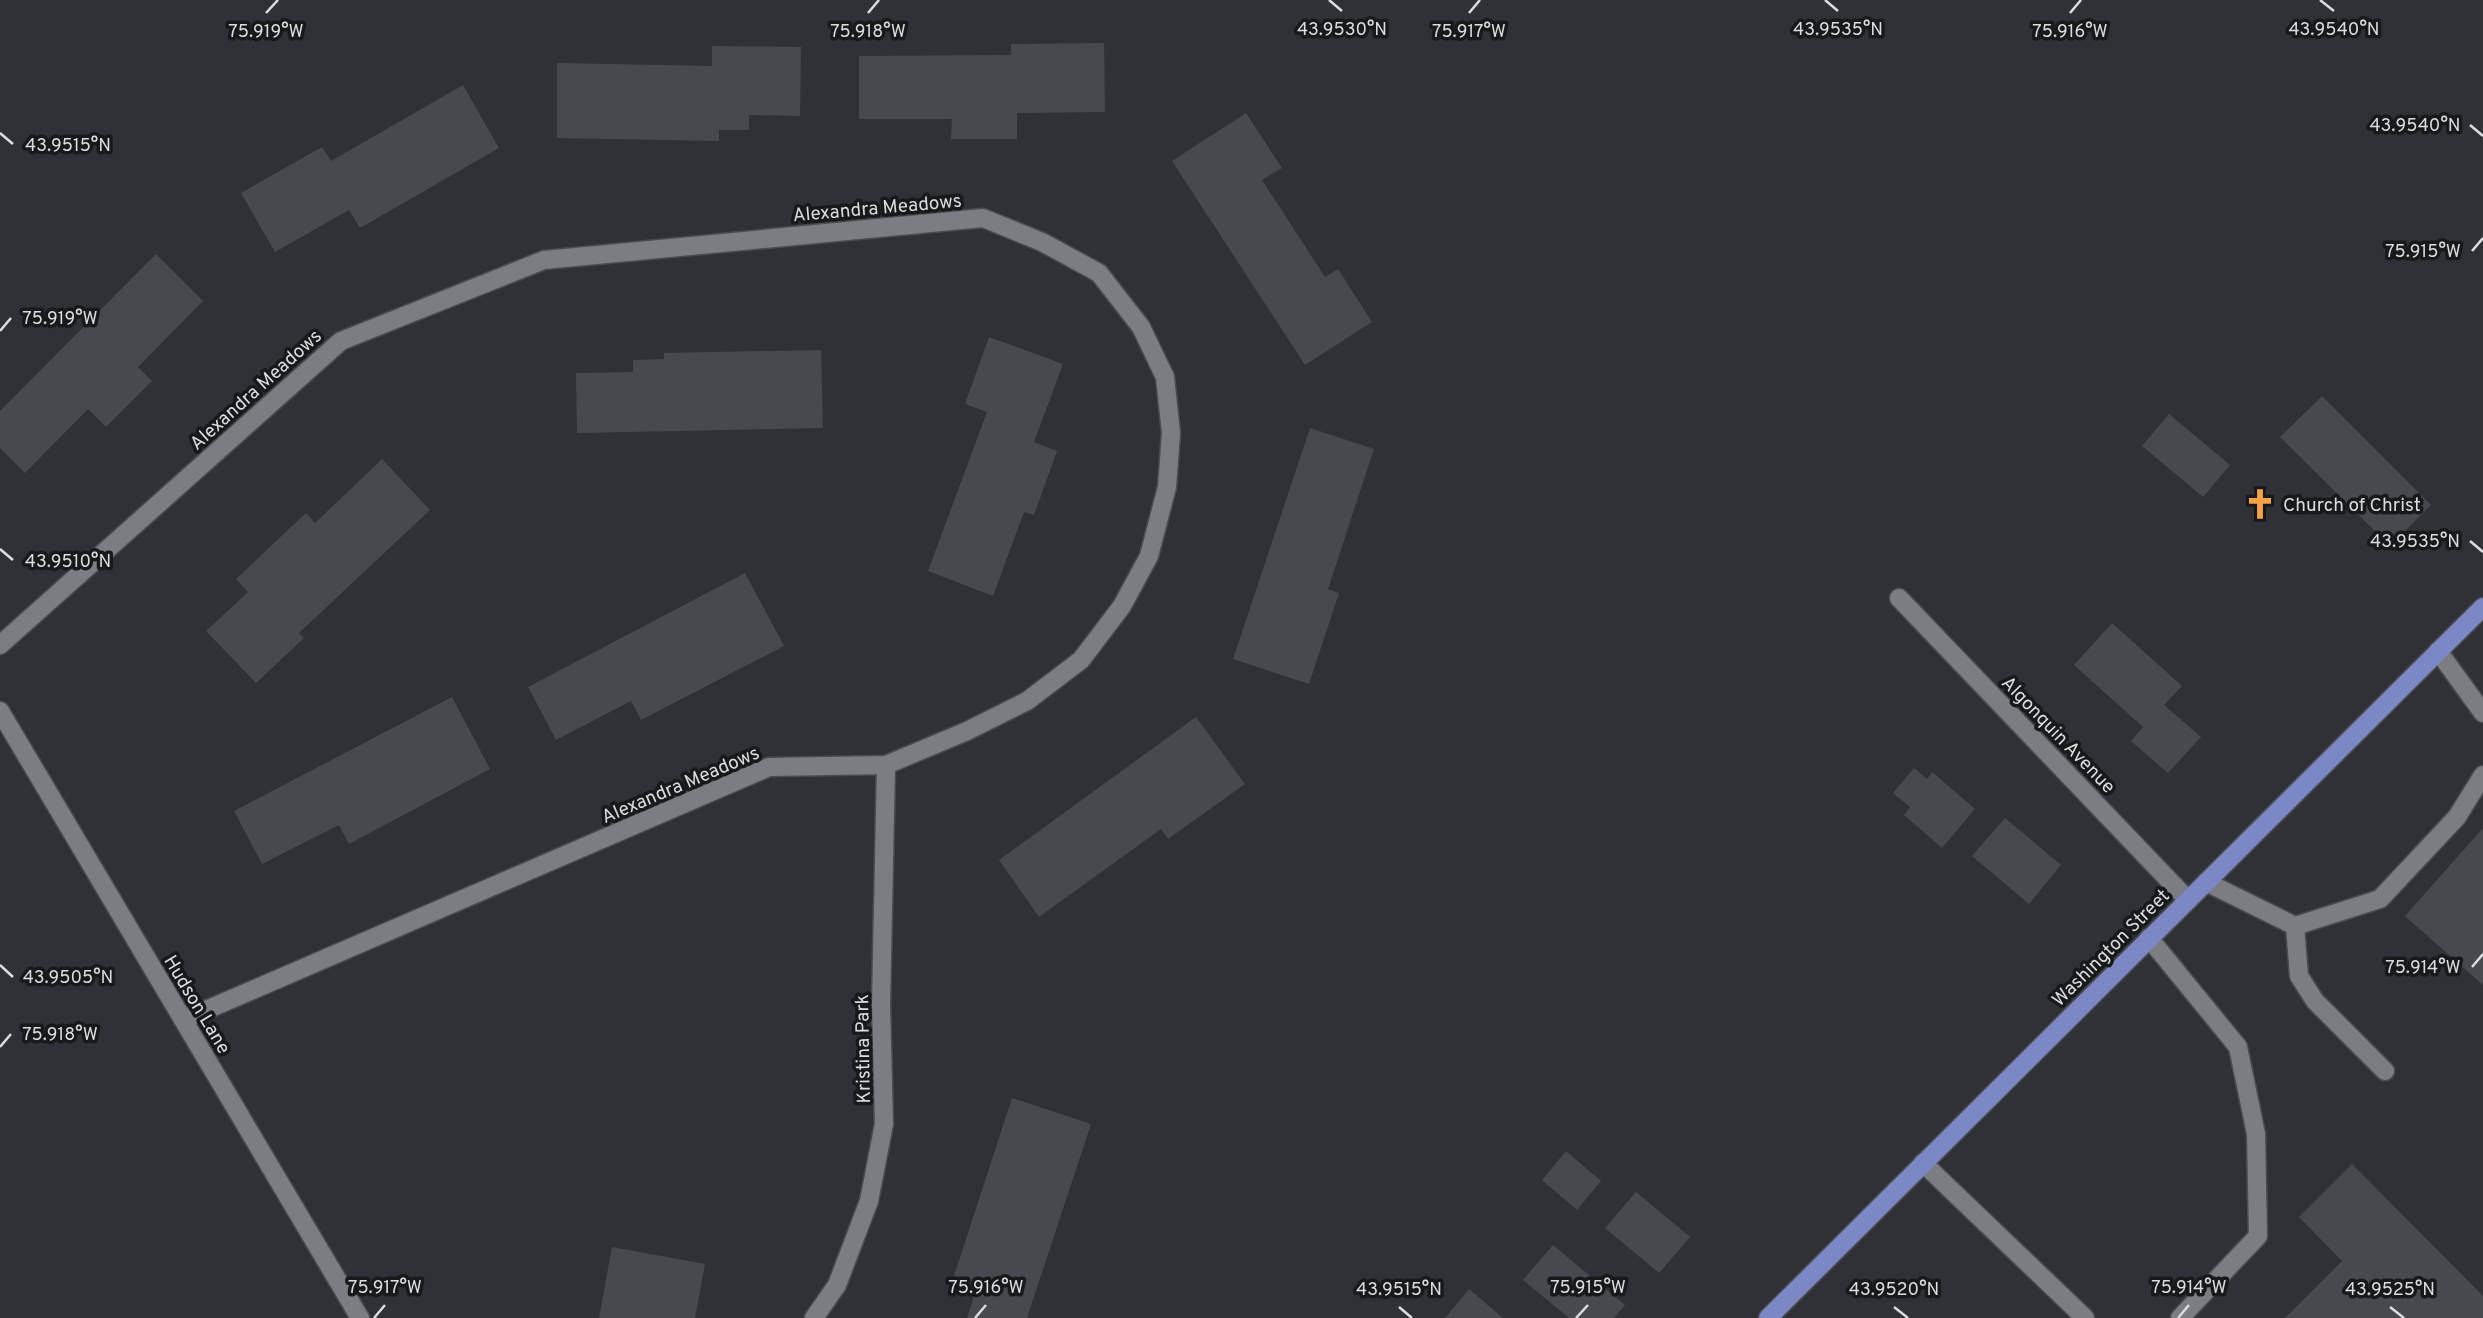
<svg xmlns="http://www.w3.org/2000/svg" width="2483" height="1318" viewBox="0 0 2483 1318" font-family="Overpass,sans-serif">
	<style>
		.building { fill: #47494e }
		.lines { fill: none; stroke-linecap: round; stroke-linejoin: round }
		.minor-casing { stroke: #4b4c4f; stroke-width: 21 }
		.major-casing { stroke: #4b4c4f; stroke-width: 21 }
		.minor { stroke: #7b7d82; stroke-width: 18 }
		.major { stroke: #7c88c5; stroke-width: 18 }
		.ticks { fill: none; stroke: #dbdcdf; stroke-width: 2.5 }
		.labels { text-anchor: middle; stroke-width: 7; stroke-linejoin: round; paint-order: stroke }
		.street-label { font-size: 19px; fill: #dbdcdf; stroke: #18191b }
		.poi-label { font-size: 19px; fill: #dbdcdf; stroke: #18191b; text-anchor: start }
		.ticks-label { font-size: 18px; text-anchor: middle; fill: #dbdcdf; stroke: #18191b; stroke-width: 7; stroke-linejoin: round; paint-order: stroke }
	</style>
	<rect width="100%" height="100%" fill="#303136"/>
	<!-- building -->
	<path class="building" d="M1104,43L1105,112L1017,113V139H951L952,119H859V56L1011,55V44Z
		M712,46L801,47L800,116L749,115V130H719V141L557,138V63L712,66Z
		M463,85L499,148L360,228L349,210L275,252L241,193L322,147L331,161Z
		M1246,113L1282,168L1262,180L1325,277L1338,269L1372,322L1305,365L1172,161Z
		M156,254L203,301L138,367L152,381L106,427L88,409L25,473L0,448V411Z
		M989,337L1063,364L1034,442L1057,451L1034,515L1024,512L993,596L928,571L987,412L965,404Z
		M821,350L823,428L577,433L576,373L633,372V360L664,359V353Z
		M2322,396L2431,505L2390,546L2280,437Z
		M2169,414L2230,465L2203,497L2142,446Z
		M1310,428L1374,449L1328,589L1339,593L1309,684L1233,659Z
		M382,459L430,510L299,633L304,638L256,683L206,631L248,592L236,579L306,513L315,523Z
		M745,573L784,646L641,720L631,701L556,740L528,687Z
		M2112,623L2182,686L2164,705L2201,737L2168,773L2131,741L2143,727L2074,665Z
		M452,697L490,769L349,844L339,825L262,864L234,811Z
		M1196,717L1245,784L1168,839L1161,829L1039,917L999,860Z
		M1914,768L1927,779L1932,772L1975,809L1942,848L1904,815L1910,807L1893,793Z
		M2005,818L2061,865L2029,904L1972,856Z
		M2483,828V985L2405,916Z
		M1012,1098L1091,1124L1027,1318H967L977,1287L953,1279Z
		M1566,1151L1601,1181L1577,1210L1542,1180Z
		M2352,1164L2483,1296V1318H2285L2342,1261L2299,1217Z
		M1636,1192L1690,1237L1659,1273L1605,1228Z
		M1553,1245L1625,1305L1614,1318H1569L1523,1280Z
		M612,1247L705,1264L695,1318H599Z
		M1469,1289L1503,1318H1445Z"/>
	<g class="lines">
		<defs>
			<path id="minor" d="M1899,598L2188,900
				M0,645L341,341L544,260L983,218L1042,242L1099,273L1141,327L1165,377L1171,433L1167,487L1149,556L1122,606L1081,660L1027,701L967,731L886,765L769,767L183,1020
				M2438,651L2483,713
				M0,711L360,1318
				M2206,882L2295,926L2380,899L2457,817L2483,775
				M2295,926L2299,976L2315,1001L2385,1071
				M2149,938L2238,1047L2256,1134L2258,1236L2180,1318
				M1923,1163L2085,1318
				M814,1318L837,1285L869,1201L884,1124L881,1004L886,765"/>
			<path id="major" d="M1768,1318L2483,607"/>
		</defs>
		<!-- minor casing -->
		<use href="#minor" class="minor-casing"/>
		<!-- major casing -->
		<use href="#major" class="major-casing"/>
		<!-- minor -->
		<use href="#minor" class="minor"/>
		<!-- major -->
		<use href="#major" class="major"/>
	</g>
	<!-- ticks -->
	<path class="ticks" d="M1329,0L1342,11M1825,0L1838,11M2320,0L2334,11M266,13L278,0M868,13L879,0M1469,13L1480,0M2070,13L2081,0M2470,125L2483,136M0,133L13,144M2472,251L2483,238M0,331L11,318M2470,541L2483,552M0,549L13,560M0,965L13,977M2472,967L2483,954M0,1047L11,1034M1399,1307L1412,1318M1894,1307L1908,1318M2390,1307L2404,1318M374,1318L385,1305M975,1318L986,1305M1576,1318L1588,1305M2178,1318L2189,1305"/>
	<!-- icons -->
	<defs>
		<symbol id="church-bare" viewBox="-9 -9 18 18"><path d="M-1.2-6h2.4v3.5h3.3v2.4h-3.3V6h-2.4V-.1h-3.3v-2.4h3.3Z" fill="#f7a148" stroke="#18191b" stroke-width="2.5" paint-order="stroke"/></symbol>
	</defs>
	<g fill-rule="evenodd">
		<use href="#church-bare" x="2238" y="482" width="44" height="44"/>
	</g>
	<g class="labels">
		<!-- street labels -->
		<g class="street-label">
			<text transform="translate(877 207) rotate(-5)" y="7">Alexandra Meadows</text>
			<text transform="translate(255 389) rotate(-42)" y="7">Alexandra Meadows</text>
			<text transform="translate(2059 734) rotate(46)" y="7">Algonquin Avenue</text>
			<text transform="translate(680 784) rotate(-23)" y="7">Alexandra Meadows</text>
			<text transform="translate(2110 947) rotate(-45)" y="7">Washington Street</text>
			<text transform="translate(198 1004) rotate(59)" y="7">Hudson Lane</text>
			<text transform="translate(862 1049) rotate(-91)" y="7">Kristina Park</text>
		</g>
		<!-- poi labels -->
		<g class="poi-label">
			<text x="2283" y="511">Church of Christ</text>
		</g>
	</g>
	<g class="ticks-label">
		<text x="2334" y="35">43.9540°N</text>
		<text x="1342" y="35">43.9530°N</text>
		<text x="1838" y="35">43.9535°N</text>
		<text x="266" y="37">75.919°W</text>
		<text x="868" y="37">75.918°W</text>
		<text x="1469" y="37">75.917°W</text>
		<text x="2070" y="37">75.916°W</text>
		<text x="2415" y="131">43.9540°N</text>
		<text x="68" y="151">43.9515°N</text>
		<text x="2423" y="257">75.915°W</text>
		<text x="60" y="324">75.919°W</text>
		<text x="2415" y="547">43.9535°N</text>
		<text x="68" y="567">43.9510°N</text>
		<text x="2423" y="973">75.914°W</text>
		<text x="68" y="983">43.9505°N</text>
		<text x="60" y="1040">75.918°W</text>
		<text x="385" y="1293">75.917°W</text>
		<text x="986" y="1293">75.916°W</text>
		<text x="1588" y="1293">75.915°W</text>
		<text x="2189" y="1293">75.914°W</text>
		<text x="1399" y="1295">43.9515°N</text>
		<text x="1894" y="1295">43.9520°N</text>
		<text x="2390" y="1295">43.9525°N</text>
	</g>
</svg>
